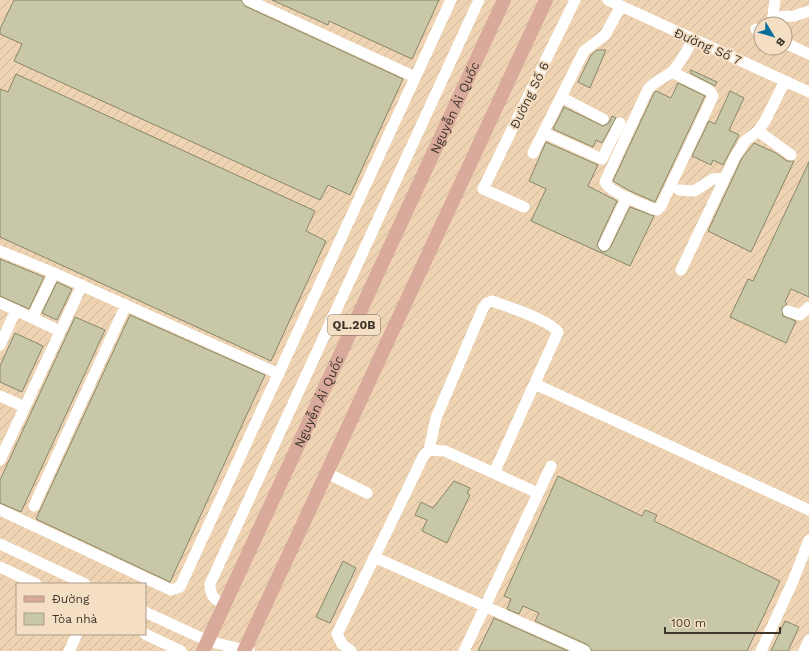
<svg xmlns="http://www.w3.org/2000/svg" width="809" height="651" viewBox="0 0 809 651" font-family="'Work Sans',sans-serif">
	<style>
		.industrial { fill: url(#industrial-furrows); fill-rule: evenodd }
		.building { fill: #c8c7a7; stroke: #888668 }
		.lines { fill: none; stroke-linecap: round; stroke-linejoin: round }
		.minor { stroke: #fff; stroke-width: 11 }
		.major { stroke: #d9aa9b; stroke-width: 14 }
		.labels { text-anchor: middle; stroke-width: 4; stroke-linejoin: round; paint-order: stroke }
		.shield { fill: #f5dfc4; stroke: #756859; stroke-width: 1 }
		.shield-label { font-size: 12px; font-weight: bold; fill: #3e352b }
		.street-label { font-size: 13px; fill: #3e352b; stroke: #f5dfc4 }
	</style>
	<defs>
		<pattern id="industrial-furrows" width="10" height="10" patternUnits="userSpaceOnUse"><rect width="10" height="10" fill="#efd4b3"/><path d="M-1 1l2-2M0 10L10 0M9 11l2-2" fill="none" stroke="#ceb79a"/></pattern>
	</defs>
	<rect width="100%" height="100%" fill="#f5dfc4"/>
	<!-- industrial -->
	<path class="industrial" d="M0,0H809V651H0ZM761,24H785V48H761ZM17,584H145V634H17Z"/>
	<!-- building -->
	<path class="building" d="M14,0H241L245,6L403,79L350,195L328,185L320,200L14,61L22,44L0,34V29Z
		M272,0H439L412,59L329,21L328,25Z
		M597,50H606L590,88L578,82L591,55Z
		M691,70L717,82L715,86L690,73Z
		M16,74L315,211L306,231L326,241L271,361L0,237V89L8,92Z
		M678,83L705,96L655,202L628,190L613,181L654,93L656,91L671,98Z
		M730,91L744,98L729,130L739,135L723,165L713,160L711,165L692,156L709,121L715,124Z
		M564,107L603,126L609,123L612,116L616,118L602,143L596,140L593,147L553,129Z
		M546,142L598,165L588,186L617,201L598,242L597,246L601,251L605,252L610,248L630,207L654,216L630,266L531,221L546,189L529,181Z
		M754,143L776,153L787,161H794L751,252L708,231L742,158Z
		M809,162V297L791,289L785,302L787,304L782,308L783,316L796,321L786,343L730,317L748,279L753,281Z
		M0,259L44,277L29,309L0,296Z
		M57,282L72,289L57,320L42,313Z
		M130,315L265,375L170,582L36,519Z
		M75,317L105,330L21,512L0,503V480Z
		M15,333L43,346L22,392L0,382V366Z
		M558,476L642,516L645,510L657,515L654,521L780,581L747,651H592L588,645L535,621L539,613L523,606L519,614L507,609L511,599L504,596Z
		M454,481L470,488L467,493L470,495L447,543L422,531L427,520L415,515L421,502L433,508Z
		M343,561L356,568L330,623L316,617Z
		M494,618L568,651H478Z
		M785,621L799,627L788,651H771Z"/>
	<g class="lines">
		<!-- minor -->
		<path class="minor" d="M248,0L415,77
			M608,0L809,92
			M773,17L794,16L809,11
			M772,23L775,0
			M756,29L761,32
			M785,43L809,54
			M672,72L710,91L713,96L661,206L657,210L653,209C642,204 609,192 605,182L648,89C655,81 664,78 672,72C681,63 687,50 693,39
			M561,97L603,119
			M758,131L791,155
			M544,133L602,159L620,123
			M533,153L584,51L605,35L621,6
			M679,190L694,191L713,179L725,178
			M524,207L483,189L575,0
			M604,245L627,197
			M0,251L54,273L279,374
			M681,270L735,157L745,141L758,131L765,121L785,81
			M0,303L60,331
			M788,311L800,315L809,307
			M32,318L54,273
			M0,345L16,310
			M535,384L809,510
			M0,396L25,407
			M429,450L436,418L483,308L487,303L492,301C508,307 548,319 558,332L494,473
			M0,460L82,285
			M327,473L367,493
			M34,506L126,305
			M0,510L171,590L180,587L451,0
			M0,544L85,584
			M374,557L585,651
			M0,567L36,584
			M224,604C214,600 210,595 210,584L479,0
			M145,612L208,641L249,651
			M145,634L181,651
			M69,651L77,634
			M351,651L342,644L337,634L424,455L429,450L445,451L538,493
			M464,651L551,466
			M761,651L793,581L809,540
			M804,651L809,640"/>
		<!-- major -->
		<g class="major">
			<path id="s1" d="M203,651L504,0"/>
			<path d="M244,651L546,0"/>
		</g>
	</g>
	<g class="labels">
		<!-- shield labels -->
		<rect class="shield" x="328" y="315" width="52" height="20" rx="3"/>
		<g class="shield-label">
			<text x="354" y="329">QL.20B</text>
		</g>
		<!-- street labels -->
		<g class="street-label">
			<text transform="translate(708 46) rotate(24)" y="5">Đường Số 7</text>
			<text transform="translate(529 95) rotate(-64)" y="5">Đường Số 6</text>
			<text dy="5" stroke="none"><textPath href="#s1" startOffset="599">Nguyễn Ái Quốc</textPath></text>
			<text dy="5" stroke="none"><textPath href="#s1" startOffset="275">Nguyễn Ái Quốc</textPath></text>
		</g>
	</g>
	<!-- legend -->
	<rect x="16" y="583" width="130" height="52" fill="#f5dfc4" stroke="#ac9b87"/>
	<rect x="24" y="596" width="20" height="6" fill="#d9aa9b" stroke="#ac9b87"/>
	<text x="52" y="603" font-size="12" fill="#3e352b">Đường</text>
	<rect x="24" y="613" width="20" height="12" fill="#c8c7a7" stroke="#ac9b87"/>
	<text x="52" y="623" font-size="12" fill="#3e352b">Tòa nhà</text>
	<!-- north arrow -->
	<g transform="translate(773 36) rotate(128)"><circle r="19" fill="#f5dfc4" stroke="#ac9b87"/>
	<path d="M0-3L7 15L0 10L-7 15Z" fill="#0a6f9c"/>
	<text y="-6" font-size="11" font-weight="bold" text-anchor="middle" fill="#3e352b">B</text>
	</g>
	<!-- scale -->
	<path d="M665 627v6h115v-6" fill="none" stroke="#3e352b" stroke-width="2"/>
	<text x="671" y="627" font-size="12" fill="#3e352b" stroke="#f5dfc4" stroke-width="3" paint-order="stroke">100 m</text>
</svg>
